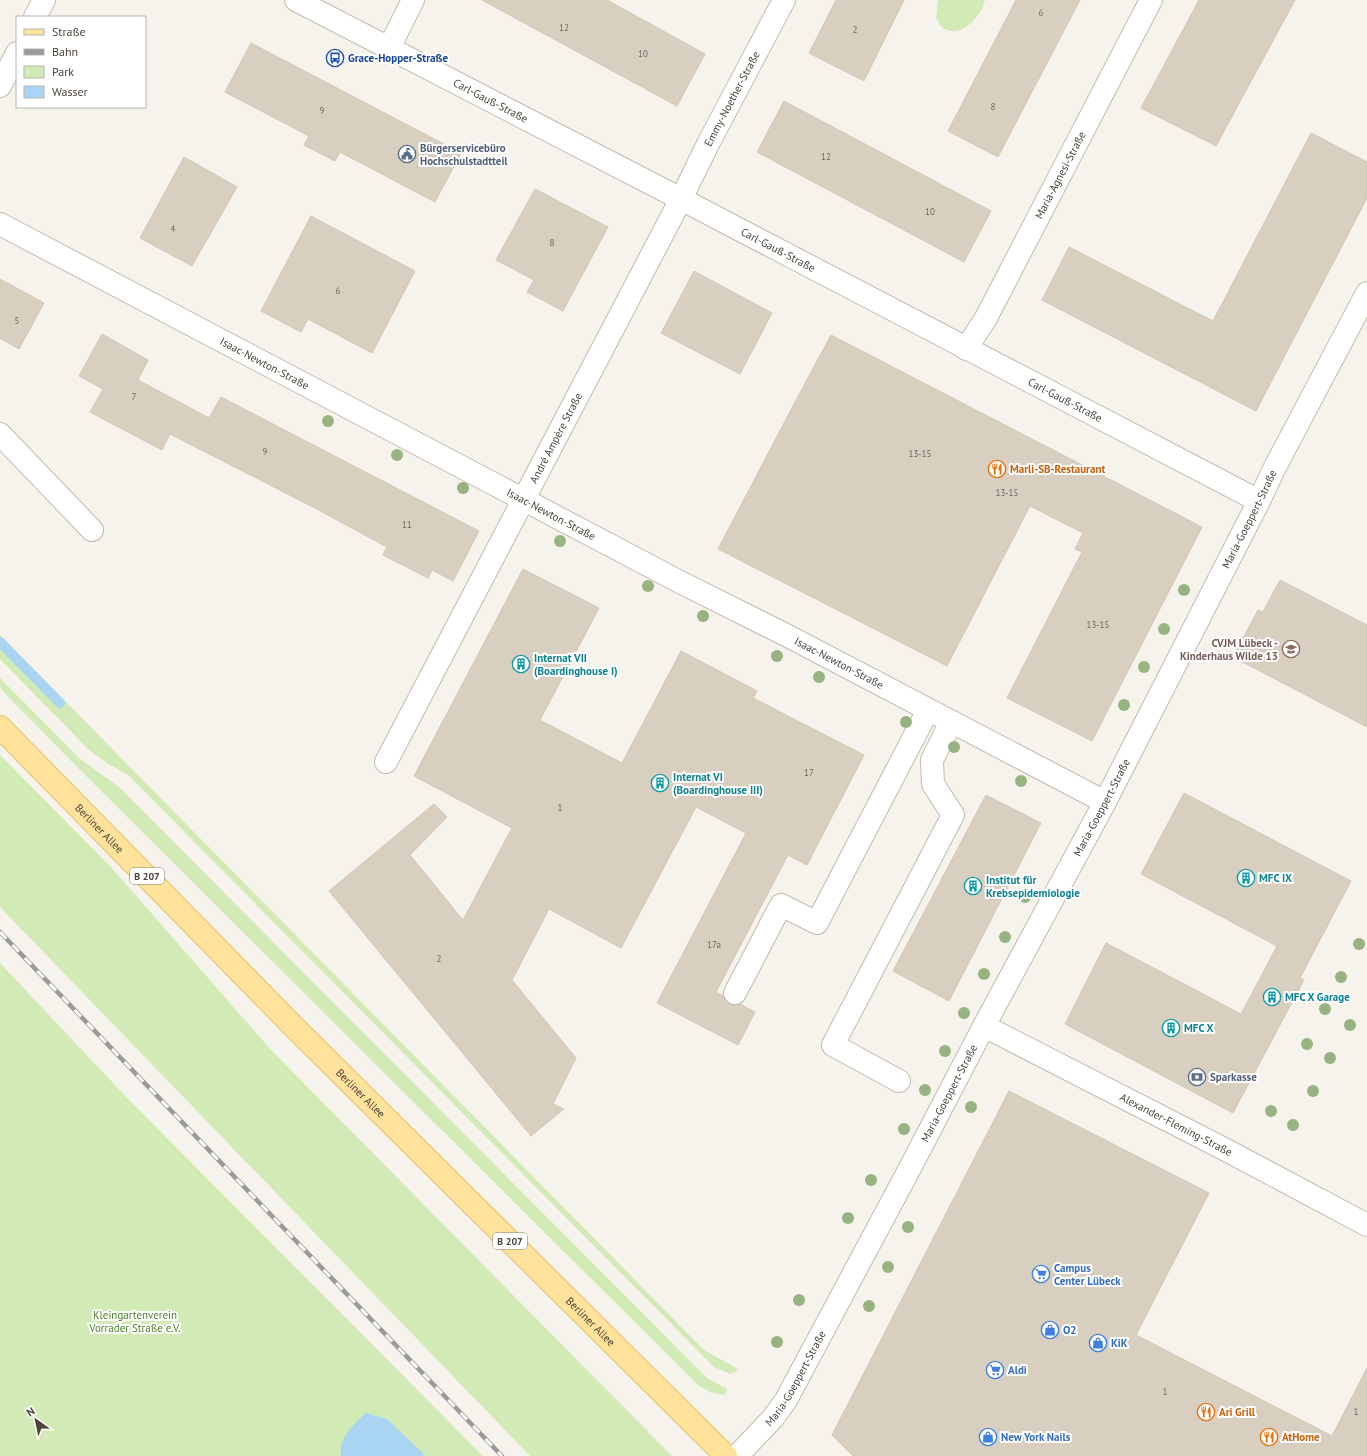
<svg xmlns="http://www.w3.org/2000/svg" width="1367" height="1456" viewBox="0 0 1367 1456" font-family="'PT Sans',sans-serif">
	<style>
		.green { fill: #d2eab5 }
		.water { fill: #a9d4f2 }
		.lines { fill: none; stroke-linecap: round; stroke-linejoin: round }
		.stream { stroke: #a9d4f2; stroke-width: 10 }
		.building { fill: #d8cfc1; stroke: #d3c7b4 }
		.minor-casing { stroke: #c2bbae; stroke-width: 24 }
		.major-casing { stroke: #e6c16a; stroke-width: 24 }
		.minor { stroke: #fff; stroke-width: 22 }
		.major { stroke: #ffe39c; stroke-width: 22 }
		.rail-casing { stroke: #9a9a9a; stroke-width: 4.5 }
		.rail { stroke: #fff; stroke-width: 3; stroke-dasharray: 9; stroke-linecap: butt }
		.tree { fill: #97b381 }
		.labels { text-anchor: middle; stroke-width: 4; stroke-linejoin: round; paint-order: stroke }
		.number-label { font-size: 9px; fill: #6e675b }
		.shield { fill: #fff; stroke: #817c74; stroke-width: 1 }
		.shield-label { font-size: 10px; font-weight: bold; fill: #4b4439 }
		.transit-label { font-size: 11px; font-weight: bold; fill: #164399; stroke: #fff; text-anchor: start }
		.street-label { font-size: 11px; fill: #4b4439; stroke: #fff }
		.service-label { font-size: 11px; font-weight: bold; fill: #4e5e75; stroke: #fff; text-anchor: start }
		.food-label { font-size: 11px; font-weight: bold; fill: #c56008; stroke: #fff; text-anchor: start }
		.education-label { font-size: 11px; font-weight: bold; fill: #785e54; stroke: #fff; text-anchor: end }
		.culture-label { font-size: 11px; font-weight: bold; fill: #0d838f; stroke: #fff; text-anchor: start }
		.shop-label { font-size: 11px; font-weight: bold; fill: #366cbe; stroke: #fff; text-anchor: start }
		.park-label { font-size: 11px; fill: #4a7f2a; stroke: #fff }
	</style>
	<rect width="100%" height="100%" fill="#f6f3ec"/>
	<!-- green -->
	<path class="green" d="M938,0H985C981,16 962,40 943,28C940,26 938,21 936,18Z
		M0,635L704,1350L738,1369L737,1371L730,1374L714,1367L128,775L107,763L89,750L0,659Z
		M0,678L80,759L119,787L707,1378L727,1389L725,1395L713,1393L699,1386L74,764L0,688Z
		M0,755L111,867L271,1050L672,1456H530L0,907Z
		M0,963L129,1100L483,1456H0Z"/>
	<!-- water -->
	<path class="water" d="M366,1413L387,1419L424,1454L423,1456H341C339,1437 353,1425 366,1413Z"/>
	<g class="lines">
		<!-- stream -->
		<path class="stream" d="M0,642L60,703"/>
	</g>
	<!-- building -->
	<path class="building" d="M482,0H607L705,54L677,106Z
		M836,0H904L864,81L809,53Z
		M1016,0H1080L998,157L948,131Z
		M1199,0H1295L1216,146L1141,108Z
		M251,43L461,153L435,202L340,152L335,161L304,145L309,136L225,92Z
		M784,101L991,211L964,262L757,152Z
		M1311,133L1367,162V198L1256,411L1042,300L1069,247L1213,321Z
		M184,157L237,187L192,266L140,238Z
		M535,189L608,227L563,311L527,292L534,280L496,260Z
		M311,216L415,271L372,353L308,319L301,332L261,311Z
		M694,271L772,313L740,374L661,333Z
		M0,279L44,303L19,349L0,338Z
		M102,334L148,360L138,380L209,418L221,397L479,531L453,581L432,570L428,578L383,555L387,547L311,506L170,434L162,450L90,412L103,389L79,376Z
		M831,335L1202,527L1092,741L1007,698L1082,552L1075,549L1083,533L1030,506L947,666L718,549L795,402Z
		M523,569L599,608L540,720L622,763L681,651L757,691L753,698L864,755L807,865L788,855L716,992L723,996L725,1000L730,1004L735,1005L740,1004L755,1012L738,1045L657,1003L746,833L696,807L621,948L549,909L512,980L576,1058L553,1104L564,1109L531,1136L329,891L434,804L447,817L410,855L463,920L512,828L414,776Z
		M1280,580L1367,625V727L1233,657L1258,610L1263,612Z
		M1184,793L1351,881L1300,978L1304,980L1233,1113L1065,1024L1106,943L1241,1014L1277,946L1141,874Z
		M986,795L1041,823L949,1001L893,971Z
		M1009,1091L1209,1193L1136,1335L1332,1436L1367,1368V1456H853L832,1435Z"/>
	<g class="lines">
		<defs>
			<g id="minor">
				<path id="s1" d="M296,0L681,199L1259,501"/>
				<path d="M35,17L44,0"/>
				<path d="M389,48L413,0"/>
				<path d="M0,86L17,53"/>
				<path id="s2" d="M0,224L682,583L786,635L1105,802"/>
				<path id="s3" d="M966,349L986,318L1151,0"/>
				<path d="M0,434L92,530"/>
				<path id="s4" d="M386,762L681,199L709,142L784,0"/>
				<path d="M735,993L781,905L817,923L928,710"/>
				<path id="s5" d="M984,1026L1228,1151L1367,1225"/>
				<path d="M899,1081L833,1045L953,815L933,784L932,760L951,722"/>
				<path id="s6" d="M737,1456L773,1418L786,1400L910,1168L984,1026L1105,802L1259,501L1274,469L1367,293"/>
			</g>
			<g id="major">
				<path id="s7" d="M0,727L293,1026L726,1456"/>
			</g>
		</defs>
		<!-- minor casing -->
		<use href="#minor" class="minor-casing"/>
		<!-- major casing -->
		<use href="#major" class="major-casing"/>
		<!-- minor -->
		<use href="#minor" class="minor"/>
		<!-- major -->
		<use href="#major" class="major"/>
		<defs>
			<path id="rail" d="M0,932L502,1456"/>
		</defs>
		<!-- rail casing -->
		<use href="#rail" class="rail-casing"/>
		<!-- rail -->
		<use href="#rail" class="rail"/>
	</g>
	<!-- trees -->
	<g class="tree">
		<circle cx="328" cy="421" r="6"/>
		<circle cx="397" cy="455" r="6"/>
		<circle cx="463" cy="488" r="6"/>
		<circle cx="560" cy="541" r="6"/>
		<circle cx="648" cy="586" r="6"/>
		<circle cx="1184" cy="590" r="6"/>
		<circle cx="703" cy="616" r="6"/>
		<circle cx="1164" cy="629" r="6"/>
		<circle cx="777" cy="656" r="6"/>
		<circle cx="1144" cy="667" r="6"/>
		<circle cx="819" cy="677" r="6"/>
		<circle cx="1124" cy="705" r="6"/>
		<circle cx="906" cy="722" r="6"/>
		<circle cx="954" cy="747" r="6"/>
		<circle cx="1021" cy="781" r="6"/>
		<circle cx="1025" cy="897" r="6"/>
		<circle cx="1005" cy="937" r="6"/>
		<circle cx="1359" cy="944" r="6"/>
		<circle cx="984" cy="974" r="6"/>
		<circle cx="1341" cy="977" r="6"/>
		<circle cx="1325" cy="1009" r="6"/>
		<circle cx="964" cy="1013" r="6"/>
		<circle cx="1350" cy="1025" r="6"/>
		<circle cx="1307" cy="1044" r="6"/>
		<circle cx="945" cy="1051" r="6"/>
		<circle cx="1330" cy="1058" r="6"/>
		<circle cx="925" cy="1090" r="6"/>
		<circle cx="1313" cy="1091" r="6"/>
		<circle cx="971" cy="1107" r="6"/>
		<circle cx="1271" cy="1111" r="6"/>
		<circle cx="1293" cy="1125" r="6"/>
		<circle cx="904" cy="1129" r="6"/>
		<circle cx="871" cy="1180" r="6"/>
		<circle cx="848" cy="1218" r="6"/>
		<circle cx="908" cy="1227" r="6"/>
		<circle cx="888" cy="1267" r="6"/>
		<circle cx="799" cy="1300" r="6"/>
		<circle cx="869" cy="1306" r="6"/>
		<circle cx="777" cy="1342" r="6"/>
	</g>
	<!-- icons -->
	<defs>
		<symbol id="bus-ring" viewBox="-11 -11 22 22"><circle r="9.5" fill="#fff" stroke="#1a4fb4" stroke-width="1.5"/><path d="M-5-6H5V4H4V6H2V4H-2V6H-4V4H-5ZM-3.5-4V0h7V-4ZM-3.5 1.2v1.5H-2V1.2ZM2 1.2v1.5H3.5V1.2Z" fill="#1a4fb4"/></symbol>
		<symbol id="civic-ring" viewBox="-11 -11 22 22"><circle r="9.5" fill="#fff" stroke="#5c6f8a" stroke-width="1.5"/><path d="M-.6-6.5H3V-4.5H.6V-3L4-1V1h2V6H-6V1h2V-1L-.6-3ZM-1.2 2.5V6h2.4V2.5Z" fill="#5c6f8a"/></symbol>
		<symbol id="restaurant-ring" viewBox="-11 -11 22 22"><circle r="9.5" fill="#fff" stroke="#e8710a" stroke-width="1.5"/><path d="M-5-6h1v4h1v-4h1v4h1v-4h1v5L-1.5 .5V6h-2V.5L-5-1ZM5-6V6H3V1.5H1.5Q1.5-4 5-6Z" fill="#e8710a"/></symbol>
		<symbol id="school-ring" viewBox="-11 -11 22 22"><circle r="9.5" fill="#fff" stroke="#8d6e63" stroke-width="1.5"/><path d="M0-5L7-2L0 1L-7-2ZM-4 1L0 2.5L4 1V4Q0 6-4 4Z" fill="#8d6e63"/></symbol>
		<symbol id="building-ring" viewBox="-11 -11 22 22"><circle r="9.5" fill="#fff" stroke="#0f9aa8" stroke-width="1.5"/><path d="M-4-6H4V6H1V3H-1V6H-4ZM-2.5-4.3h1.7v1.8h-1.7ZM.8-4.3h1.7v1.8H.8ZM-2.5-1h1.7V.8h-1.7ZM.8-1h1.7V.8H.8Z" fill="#0f9aa8"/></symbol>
		<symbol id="bank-ring" viewBox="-11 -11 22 22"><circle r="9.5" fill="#fff" stroke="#5c6f8a" stroke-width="1.5"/><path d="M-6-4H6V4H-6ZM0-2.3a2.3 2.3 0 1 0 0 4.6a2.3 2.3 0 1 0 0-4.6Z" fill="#5c6f8a"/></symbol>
		<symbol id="supermarket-ring" viewBox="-11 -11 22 22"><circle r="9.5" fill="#fff" stroke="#3f7fe0" stroke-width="1.5"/><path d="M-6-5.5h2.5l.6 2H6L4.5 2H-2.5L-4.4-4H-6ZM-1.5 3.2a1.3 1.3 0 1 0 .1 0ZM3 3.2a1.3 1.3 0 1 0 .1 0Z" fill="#3f7fe0"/></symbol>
		<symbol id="shop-ring" viewBox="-11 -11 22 22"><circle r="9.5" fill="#fff" stroke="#3f7fe0" stroke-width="1.5"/><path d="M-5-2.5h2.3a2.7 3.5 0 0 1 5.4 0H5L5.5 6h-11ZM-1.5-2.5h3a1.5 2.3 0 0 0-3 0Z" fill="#3f7fe0"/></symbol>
	</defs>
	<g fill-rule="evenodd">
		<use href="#bus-ring" x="325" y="48" width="20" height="20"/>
		<use href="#civic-ring" x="397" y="144" width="20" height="20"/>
		<use href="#restaurant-ring" x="987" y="459" width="20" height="20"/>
		<use href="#school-ring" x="1281" y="639" width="20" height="20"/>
		<use href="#building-ring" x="511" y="654" width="20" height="20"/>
		<use href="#building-ring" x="650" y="773" width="20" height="20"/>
		<use href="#building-ring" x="1236" y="868" width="20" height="20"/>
		<use href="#building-ring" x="963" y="876" width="20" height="20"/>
		<use href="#building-ring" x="1262" y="987" width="20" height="20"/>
		<use href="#building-ring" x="1161" y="1018" width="20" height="20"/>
		<use href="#bank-ring" x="1187" y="1067" width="20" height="20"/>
		<use href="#supermarket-ring" x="1031" y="1264" width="20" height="20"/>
		<use href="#shop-ring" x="1040" y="1320" width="20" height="20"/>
		<use href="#shop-ring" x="1088" y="1333" width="20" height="20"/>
		<use href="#supermarket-ring" x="985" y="1360" width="20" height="20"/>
		<use href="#restaurant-ring" x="1196" y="1402" width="20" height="20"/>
		<use href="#shop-ring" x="978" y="1427" width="20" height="20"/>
		<use href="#restaurant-ring" x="1259" y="1427" width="20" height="20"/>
	</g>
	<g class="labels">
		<!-- number labels -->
		<g class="number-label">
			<text x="1041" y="16">6</text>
			<text x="564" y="31">12</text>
			<text x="855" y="33">2</text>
			<text x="643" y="57">10</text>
			<text x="993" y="110">8</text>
			<text x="322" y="114">9</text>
			<text x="826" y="160">12</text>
			<text x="930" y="215">10</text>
			<text x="173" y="232">4</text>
			<text x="552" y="246">8</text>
			<text x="338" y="294">6</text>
			<text x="17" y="324">5</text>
			<text x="134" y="400">7</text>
			<text x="265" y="455">9</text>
			<text x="920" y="457">13-15</text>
			<text x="1007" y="496">13-15</text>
			<text x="407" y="528">11</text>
			<text x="1098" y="628">13-15</text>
			<text x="809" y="776">17</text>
			<text x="560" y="811">1</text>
			<text x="714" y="948">17a</text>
			<text x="439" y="962">2</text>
			<text x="1165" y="1395">1</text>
			<text x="1356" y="1415">1</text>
		</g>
		<!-- shield labels -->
		<g class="shield">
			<rect x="130" y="868" width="34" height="16" rx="3"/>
			<rect x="493" y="1233" width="34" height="16" rx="3"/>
		</g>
		<g class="shield-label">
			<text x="147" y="880">B 207</text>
			<text x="510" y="1245">B 207</text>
		</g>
		<!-- transit labels -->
		<g class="transit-label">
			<text x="348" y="62">Grace-Hopper-Straße</text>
		</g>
		<!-- street labels -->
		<g class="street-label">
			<text dy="4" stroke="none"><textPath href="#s4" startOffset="748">Emmy-Noether-Straße</textPath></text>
			<text dy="4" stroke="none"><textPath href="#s1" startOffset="219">Carl-Gauß-Straße</textPath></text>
			<text dy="4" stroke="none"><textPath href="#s3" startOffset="198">Maria-Agnesi-Straße</textPath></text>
			<text dy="4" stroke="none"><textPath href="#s1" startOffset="543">Carl-Gauß-Straße</textPath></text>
			<text dy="4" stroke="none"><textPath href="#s2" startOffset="299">Isaac-Newton-Straße</textPath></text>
			<text dy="4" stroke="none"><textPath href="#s1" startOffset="867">Carl-Gauß-Straße</textPath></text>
			<text dy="4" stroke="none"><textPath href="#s4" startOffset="366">André Ampère Straße</textPath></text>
			<text dy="4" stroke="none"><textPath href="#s2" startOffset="623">Isaac-Newton-Straße</textPath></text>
			<text dy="4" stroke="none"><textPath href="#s6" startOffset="1070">Maria-Goeppert-Straße</textPath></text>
			<text dy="4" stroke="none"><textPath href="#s2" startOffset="947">Isaac-Newton-Straße</textPath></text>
			<text dy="4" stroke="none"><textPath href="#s6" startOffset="746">Maria-Goeppert-Straße</textPath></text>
			<text dy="4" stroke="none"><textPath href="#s7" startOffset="142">Berliner Allee</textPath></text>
			<text dy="4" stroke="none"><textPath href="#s7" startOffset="514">Berliner Allee</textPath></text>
			<text dy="4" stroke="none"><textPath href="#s6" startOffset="422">Maria-Goeppert-Straße</textPath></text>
			<text dy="4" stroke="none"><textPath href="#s5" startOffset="216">Alexander-Fleming-Straße</textPath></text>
			<text dy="4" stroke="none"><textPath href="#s7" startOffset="838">Berliner Allee</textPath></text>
			<text dy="4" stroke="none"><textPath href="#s6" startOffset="98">Maria-Goeppert-Straße</textPath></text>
		</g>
		<!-- service labels -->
		<g class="service-label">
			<text x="420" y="152">Bürgerservicebüro<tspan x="420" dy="13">Hochschulstadtteil</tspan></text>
			<text x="1210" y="1081">Sparkasse</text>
		</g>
		<!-- food labels -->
		<g class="food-label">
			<text x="1010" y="473">Marli-SB-Restaurant</text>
			<text x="1219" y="1416">Ari Grill</text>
			<text x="1282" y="1441">AtHome</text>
		</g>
		<!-- education labels -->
		<g class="education-label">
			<text x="1278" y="647">CVJM Lübeck -<tspan x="1278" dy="13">Kinderhaus Wilde 13</tspan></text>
		</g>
		<!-- culture labels -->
		<g class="culture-label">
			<text x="534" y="662">Internat VII<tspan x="534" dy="13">(Boardinghouse I)</tspan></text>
			<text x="673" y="781">Internat VI<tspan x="673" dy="13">(Boardinghouse III)</tspan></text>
			<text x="1259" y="882">MFC IX</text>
			<text x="986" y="884">Institut für<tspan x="986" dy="13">Krebsepidemiologie</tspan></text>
			<text x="1285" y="1001">MFC X Garage</text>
			<text x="1184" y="1032">MFC X</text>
		</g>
		<!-- shop labels -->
		<g class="shop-label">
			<text x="1054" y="1272">Campus<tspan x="1054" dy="13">Center Lübeck</tspan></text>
			<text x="1063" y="1334">O2</text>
			<text x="1111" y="1347">KiK</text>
			<text x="1008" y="1374">Aldi</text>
			<text x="1001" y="1441">New York Nails</text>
		</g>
		<!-- park labels -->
		<g class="park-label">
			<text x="135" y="1319">Kleingartenverein<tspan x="135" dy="13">Vorrader Straße e.V.</tspan></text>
		</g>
	</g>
	<!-- legend -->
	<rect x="16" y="16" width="130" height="92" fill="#ffffff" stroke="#b7b4b0"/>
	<rect x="24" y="29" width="20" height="6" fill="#ffe39c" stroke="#b7b4b0"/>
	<text x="52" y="36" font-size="12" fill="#4b4439">Straße</text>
	<rect x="24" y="49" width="20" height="6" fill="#9a9a9a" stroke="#b7b4b0"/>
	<text x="52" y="56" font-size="12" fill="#4b4439">Bahn</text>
	<rect x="24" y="66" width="20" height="12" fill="#d2eab5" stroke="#b7b4b0"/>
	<text x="52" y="76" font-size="12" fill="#4b4439">Park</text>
	<rect x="24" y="86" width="20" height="12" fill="#a9d4f2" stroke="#b7b4b0"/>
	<text x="52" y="96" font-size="12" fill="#4b4439">Wasser</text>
	<!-- north arrow -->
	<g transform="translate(36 1420) rotate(327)" stroke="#ffffff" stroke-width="3" paint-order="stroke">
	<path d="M0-3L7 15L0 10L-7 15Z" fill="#4b4439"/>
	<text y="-6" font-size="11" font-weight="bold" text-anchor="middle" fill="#4b4439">N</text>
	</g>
</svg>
